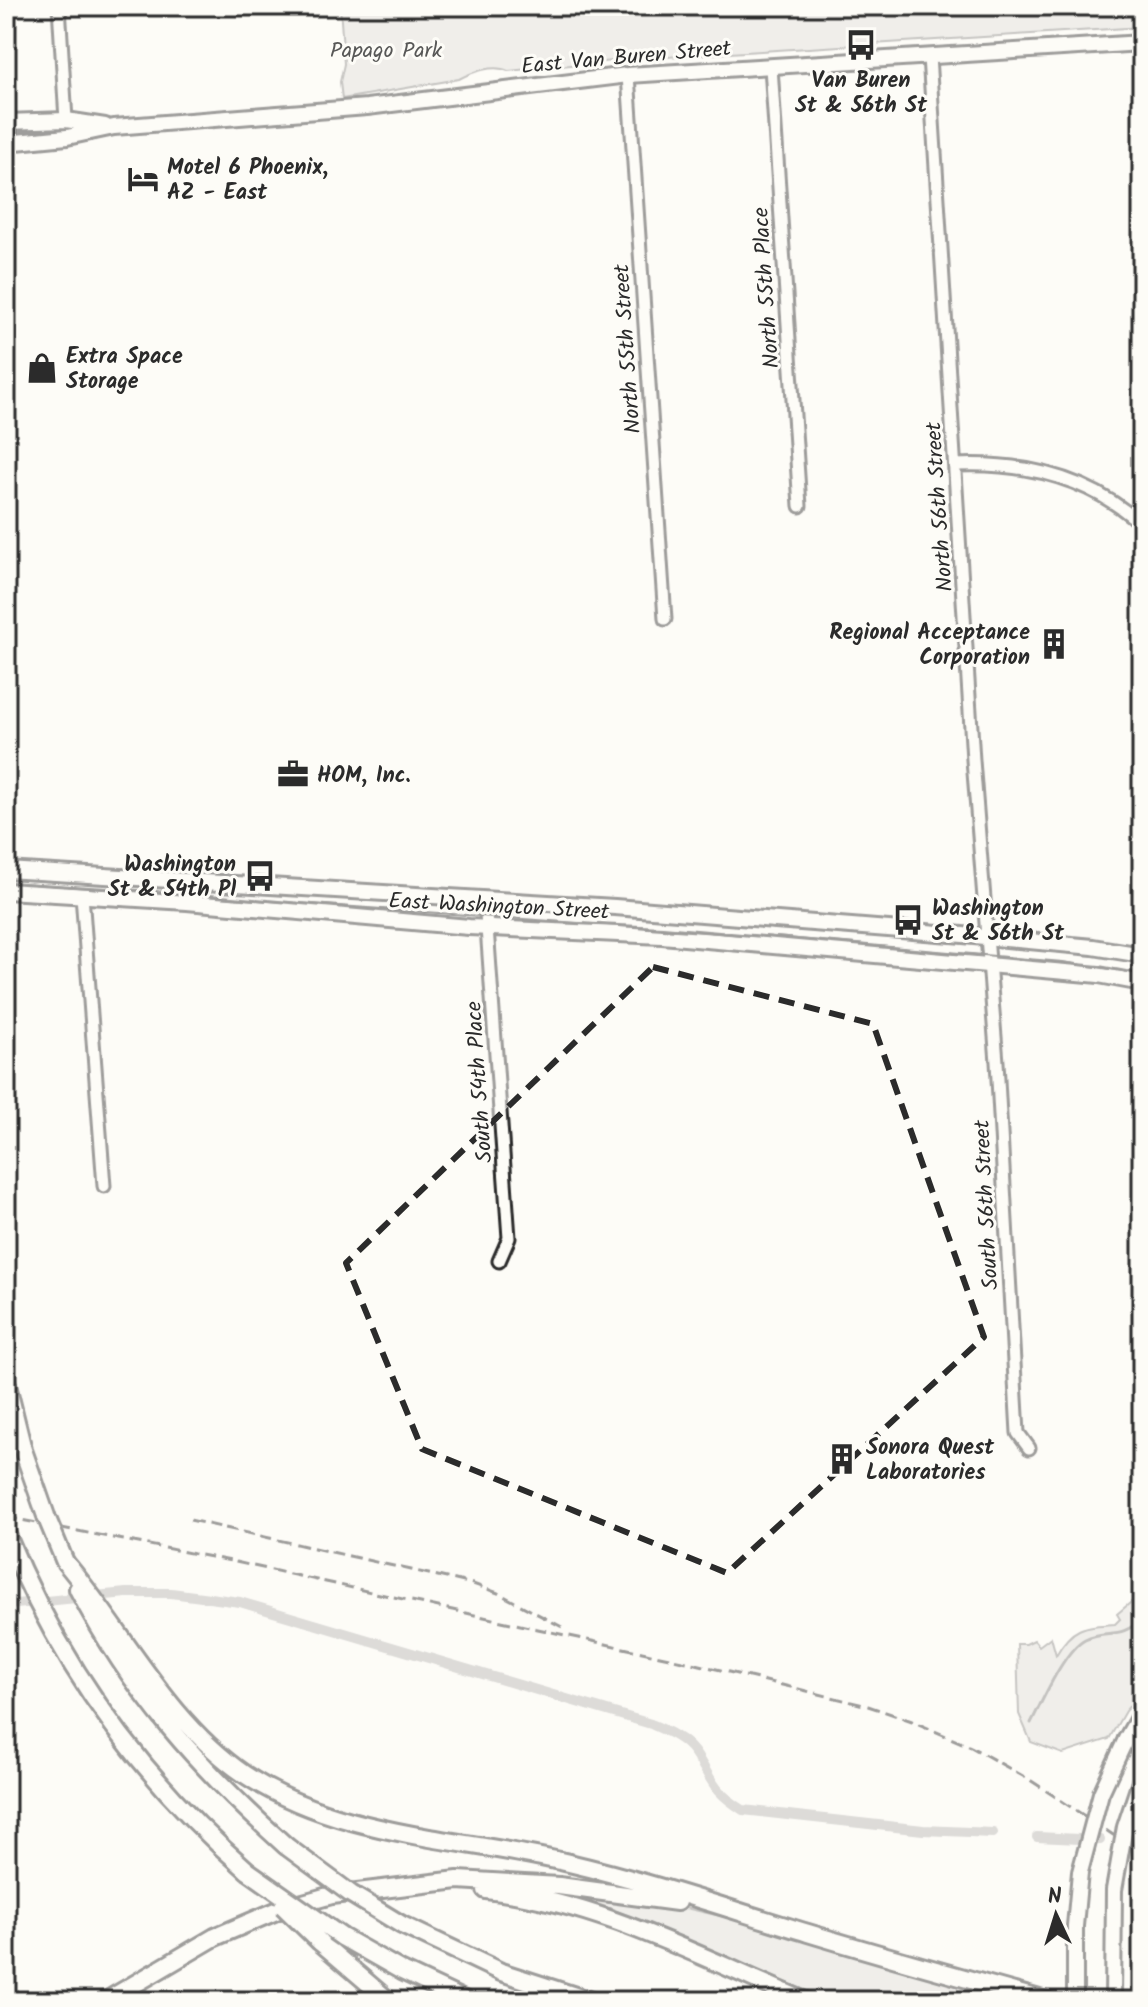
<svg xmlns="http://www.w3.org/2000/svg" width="1148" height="2007" viewBox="0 0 1148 2007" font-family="Kalam,sans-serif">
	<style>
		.green { fill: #dfdeda; stroke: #858482; stroke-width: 2 }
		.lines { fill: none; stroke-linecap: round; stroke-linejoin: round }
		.stream { stroke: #7e7d7b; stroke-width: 3 }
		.canal { stroke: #b5b4b1; stroke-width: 10 }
		.minor-casing { stroke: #2b2b2b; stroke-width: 17 }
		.major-casing { stroke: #2b2b2b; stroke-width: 20 }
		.highway-casing { stroke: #2b2b2b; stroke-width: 22 }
		.minor { stroke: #fdfcf7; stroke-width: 11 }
		.major { stroke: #fdfcf7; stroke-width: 14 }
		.highway { stroke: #fdfcf7; stroke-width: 16 }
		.tram { stroke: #2b2b2b; stroke-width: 2 }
		.rail { stroke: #2b2b2b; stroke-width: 3; stroke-dasharray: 12 6; stroke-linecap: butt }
		.major-bridge-casing { stroke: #2b2b2b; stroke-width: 20; stroke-linecap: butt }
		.highway-bridge-casing { stroke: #2b2b2b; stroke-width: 22; stroke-linecap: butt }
		.major-bridge { stroke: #fdfcf7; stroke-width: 14 }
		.highway-bridge { stroke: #fdfcf7; stroke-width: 16 }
		.marked { fill: none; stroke: #2b2b2b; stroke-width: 6; stroke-dasharray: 16 10; stroke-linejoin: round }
		.labels { text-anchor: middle; stroke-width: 6; stroke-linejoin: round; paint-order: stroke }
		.park-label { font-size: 22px; fill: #585857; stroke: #fdfcf7 }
		.street-label { font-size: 22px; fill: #2b2b2b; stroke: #fdfcf7 }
		.poi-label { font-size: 22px; font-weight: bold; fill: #2b2b2b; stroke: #fdfcf7; text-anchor: start }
	</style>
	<rect width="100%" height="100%" fill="#fdfcf7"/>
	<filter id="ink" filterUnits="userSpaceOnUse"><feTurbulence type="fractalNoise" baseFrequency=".0125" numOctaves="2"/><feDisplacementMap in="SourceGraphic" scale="16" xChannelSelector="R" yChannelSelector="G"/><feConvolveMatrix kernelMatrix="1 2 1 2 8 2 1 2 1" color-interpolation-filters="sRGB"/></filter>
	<g filter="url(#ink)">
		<!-- green -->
		<path class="green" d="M340,6H1142V27L634,59L508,71C494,64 472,72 459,79L342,99L340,82L344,64Z
			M1142,1593V1692L1125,1711L1109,1739L1063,1754L1031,1742L1019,1714L1017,1644H1026L1034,1640L1039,1646L1051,1637L1056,1655C1072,1627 1083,1626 1115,1624L1120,1619L1117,1614Z
			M583,1892L659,1902L738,1920L1021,2001H831L612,1909L582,1899Z"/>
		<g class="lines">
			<!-- stream -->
			<path class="stream" d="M1031,1723C1042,1702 1064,1650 1085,1639C1108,1628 1120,1641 1142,1618"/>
			<!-- canal -->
			<path class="canal" d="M6,1605L126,1593H171L240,1602L651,1724C667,1731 684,1738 694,1752C714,1781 710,1789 743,1810L923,1830L993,1833
				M1037,1837L1100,1840"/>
			<defs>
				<path id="minor" d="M59,6L66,120
					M929,56L973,760L997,1062L1018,1433L1029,1448
					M771,67L800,506
					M628,75L665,619
					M955,465C1023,462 1090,477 1142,525
					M82,895L104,1186
					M485,899L509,1238L499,1261"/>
				<path id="major" d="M6,122L66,120L105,126
					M6,143L67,137L114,127L367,107L628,75L1142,43
					M6,870L615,907L963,935L1093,947L1142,955
					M6,891L187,902L469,927L662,936L1099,975L1142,983
					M1126,1739L1142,1711
					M1075,2001V1926L1080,1872
					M1113,2001L1114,1890"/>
				<path id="highway" d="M6,1381L23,1450L46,1516
					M6,1533C59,1664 141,1778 248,1871
					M65,1562C124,1632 167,1721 244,1774C339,1838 461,1837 569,1863C650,1882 729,1909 808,1933C887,1957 967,1979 1047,2001
					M78,1589C132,1693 199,1768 286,1846
					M486,1890C599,1902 702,1958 805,2001
					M402,1925L501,1972L591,2001
					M342,1937L402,1971L466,2001
					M320,1942L389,2001
					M106,2001L215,1937L281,1909L332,1895L458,1880L559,1886L677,1902"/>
			</defs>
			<!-- minor casing -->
			<use href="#minor" class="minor-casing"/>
			<!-- major casing -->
			<use href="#major" class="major-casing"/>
			<!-- highway casing -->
			<use href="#highway" class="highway-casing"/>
			<!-- minor -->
			<use href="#minor" class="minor"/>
			<!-- major -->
			<use href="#major" class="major"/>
			<!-- highway -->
			<use href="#highway" class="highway"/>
			<!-- tram -->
			<path class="tram" d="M6,882L787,938L1063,962L1142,974"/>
			<!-- rail -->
			<path class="rail" d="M6,1517L231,1561L696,1664L868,1706L912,1721L971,1747L1030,1780L1142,1854
				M190,1520L473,1584L498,1593L562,1627"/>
			<defs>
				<path id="major-bridge" d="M1080,1872L1101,1793L1126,1739
					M1114,1890L1125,1827L1142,1776"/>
				<path id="highway-bridge" d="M46,1516L65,1562
					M286,1846L351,1894L402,1925
					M248,1871L342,1937
					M283,1906L320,1942"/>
			</defs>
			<!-- major-bridge casing -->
			<use href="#major-bridge" class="major-bridge-casing"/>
			<!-- highway-bridge casing -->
			<use href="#highway-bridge" class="highway-bridge-casing"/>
			<!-- major-bridge -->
			<use href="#major-bridge" class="major-bridge"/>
			<!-- highway-bridge -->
			<use href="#highway-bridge" class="highway-bridge"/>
		</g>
	</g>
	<!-- marked area -->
	<path d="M0 0H1148V2007H0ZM653,967L873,1024L984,1337L727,1573L422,1449L346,1263Z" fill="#fdfcf7" fill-opacity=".55" fill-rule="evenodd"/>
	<path class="marked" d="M653,967L873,1024L984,1337L727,1573L422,1449L346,1263Z"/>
	<!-- icons -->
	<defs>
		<symbol id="bus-bare" viewBox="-9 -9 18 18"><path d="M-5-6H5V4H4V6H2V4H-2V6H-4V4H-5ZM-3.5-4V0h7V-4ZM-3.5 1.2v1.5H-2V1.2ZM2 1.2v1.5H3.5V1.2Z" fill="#2b2b2b" stroke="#fdfcf7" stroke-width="2.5" paint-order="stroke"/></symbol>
		<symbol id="hotel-bare" viewBox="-9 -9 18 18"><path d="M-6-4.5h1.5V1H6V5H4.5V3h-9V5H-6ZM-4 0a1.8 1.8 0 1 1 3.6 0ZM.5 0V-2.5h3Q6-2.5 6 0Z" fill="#2b2b2b" stroke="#fdfcf7" stroke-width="2.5" paint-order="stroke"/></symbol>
		<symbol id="shop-bare" viewBox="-9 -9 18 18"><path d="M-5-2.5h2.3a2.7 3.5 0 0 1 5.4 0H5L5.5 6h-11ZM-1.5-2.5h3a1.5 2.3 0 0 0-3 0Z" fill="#2b2b2b" stroke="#fdfcf7" stroke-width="2.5" paint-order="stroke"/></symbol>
		<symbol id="building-bare" viewBox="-9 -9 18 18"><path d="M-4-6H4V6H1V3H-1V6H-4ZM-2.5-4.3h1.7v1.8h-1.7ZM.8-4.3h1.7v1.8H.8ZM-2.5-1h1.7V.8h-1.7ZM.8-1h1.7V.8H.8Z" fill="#2b2b2b" stroke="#fdfcf7" stroke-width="2.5" paint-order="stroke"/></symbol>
		<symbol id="office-bare" viewBox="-9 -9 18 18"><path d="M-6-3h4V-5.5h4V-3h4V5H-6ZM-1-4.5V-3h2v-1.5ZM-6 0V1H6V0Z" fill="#2b2b2b" stroke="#fdfcf7" stroke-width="2.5" paint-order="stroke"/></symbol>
	</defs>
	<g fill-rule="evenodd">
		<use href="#bus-bare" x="839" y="23" width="44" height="44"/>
		<use href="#hotel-bare" x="121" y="157" width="44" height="44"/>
		<use href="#shop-bare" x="20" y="346" width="44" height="44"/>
		<use href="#building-bare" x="1032" y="622" width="44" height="44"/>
		<use href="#office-bare" x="271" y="752" width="44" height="44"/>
		<use href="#bus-bare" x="238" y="854" width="44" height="44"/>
		<use href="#bus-bare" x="886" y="898" width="44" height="44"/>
		<use href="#building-bare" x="820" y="1437" width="44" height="44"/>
	</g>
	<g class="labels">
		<!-- park labels -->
		<g class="park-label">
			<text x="386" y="57">Papago Park</text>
		</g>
		<!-- street labels -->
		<g class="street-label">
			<text transform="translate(626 56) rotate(-5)" y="8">East Van Buren Street</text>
			<text transform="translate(765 288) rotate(-94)" y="8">North 55th Place</text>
			<text transform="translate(626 349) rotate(-94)" y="8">North 55th Street</text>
			<text transform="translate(938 507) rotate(-94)" y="8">North 56th Street</text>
			<text transform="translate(499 905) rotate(3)" y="8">East Washington Street</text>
			<text transform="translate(478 1082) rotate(-94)" y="8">South 54th Place</text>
			<text transform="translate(985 1205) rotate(-93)" y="8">South 56th Street</text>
		</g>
		<!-- poi labels -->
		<g class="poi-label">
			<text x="861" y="87" text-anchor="middle">Van Buren<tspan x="861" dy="25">St &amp; 56th St</tspan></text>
			<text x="167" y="174">Motel 6 Phoenix,<tspan x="167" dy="25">AZ - East</tspan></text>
			<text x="66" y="363">Extra Space<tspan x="66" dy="25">Storage</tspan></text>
			<text x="1030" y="639" text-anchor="end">Regional Acceptance<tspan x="1030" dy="25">Corporation</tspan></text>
			<text x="317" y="782">HOM, Inc.</text>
			<text x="236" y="871" text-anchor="end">Washington<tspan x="236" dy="25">St &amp; 54th Pl</tspan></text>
			<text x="932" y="915">Washington<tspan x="932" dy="25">St &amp; 56th St</tspan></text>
			<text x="866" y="1454">Sonora Quest<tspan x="866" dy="25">Laboratories</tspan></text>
		</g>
	</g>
	<!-- margin -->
	<rect width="1148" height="2007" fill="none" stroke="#fdfcf7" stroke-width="32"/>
	<rect x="16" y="16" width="1116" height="1975" fill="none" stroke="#2b2b2b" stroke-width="3" filter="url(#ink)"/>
	<!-- north arrow -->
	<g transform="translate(1056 1915) rotate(356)" stroke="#fdfcf7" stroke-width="6" paint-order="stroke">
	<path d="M0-6L14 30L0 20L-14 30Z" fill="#2b2b2b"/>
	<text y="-12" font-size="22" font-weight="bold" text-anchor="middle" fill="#2b2b2b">N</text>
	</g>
</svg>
